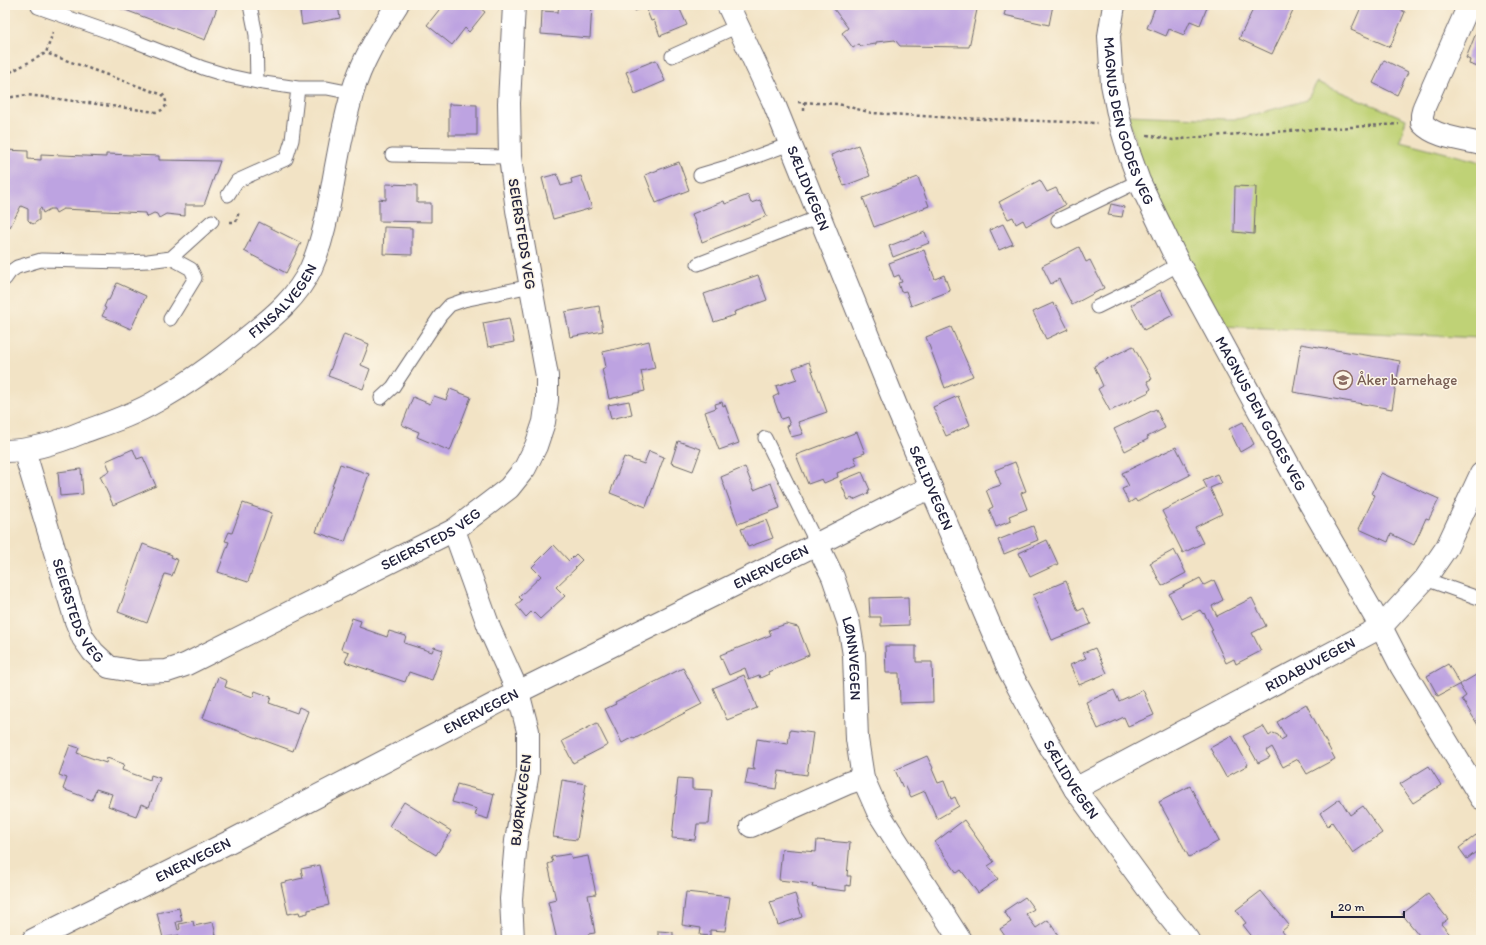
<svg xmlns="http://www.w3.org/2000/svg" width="1486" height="945" viewBox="0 0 1486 945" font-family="Itim,sans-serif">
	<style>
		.green { fill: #bfd276; stroke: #707a58 }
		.building { fill: #bda3e1 }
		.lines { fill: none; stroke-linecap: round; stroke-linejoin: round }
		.lane-casing { stroke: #6b666b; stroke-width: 15 }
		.street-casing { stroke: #6b666b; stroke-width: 24 }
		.secondary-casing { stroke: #6b666b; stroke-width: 24 }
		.primary-casing { stroke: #6b666b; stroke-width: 24 }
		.path { stroke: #6b666b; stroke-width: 2.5; stroke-dasharray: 3 3; stroke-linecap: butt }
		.lane { stroke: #fff; stroke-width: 13 }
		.street { stroke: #fff; stroke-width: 22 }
		.secondary { stroke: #fff; stroke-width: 22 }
		.primary { stroke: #fff; stroke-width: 22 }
		.labels { text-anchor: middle; stroke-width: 3; stroke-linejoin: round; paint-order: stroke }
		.street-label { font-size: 15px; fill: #22223b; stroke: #fcf5e5 }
		.education-label { font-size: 15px; fill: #785e54; stroke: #fcf5e5; text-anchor: start }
	</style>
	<rect width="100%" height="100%" fill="#fcf5e5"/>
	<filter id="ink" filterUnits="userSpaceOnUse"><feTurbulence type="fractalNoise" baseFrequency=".025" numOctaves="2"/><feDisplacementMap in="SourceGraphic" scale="8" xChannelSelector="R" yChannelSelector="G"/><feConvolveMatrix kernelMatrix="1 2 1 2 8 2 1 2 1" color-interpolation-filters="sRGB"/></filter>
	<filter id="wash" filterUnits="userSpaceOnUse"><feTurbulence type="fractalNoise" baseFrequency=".012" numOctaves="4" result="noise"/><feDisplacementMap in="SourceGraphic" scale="16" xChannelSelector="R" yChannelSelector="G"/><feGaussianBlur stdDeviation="0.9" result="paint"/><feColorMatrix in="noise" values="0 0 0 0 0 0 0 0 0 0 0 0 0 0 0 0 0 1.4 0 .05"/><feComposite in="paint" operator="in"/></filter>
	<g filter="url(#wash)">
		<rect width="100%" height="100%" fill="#f2e3c5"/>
		<!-- green -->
		<path class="green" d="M1317,82L1406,119L1400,141L1481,162V338L1221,326L1144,173L1128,115L1225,119H1238L1307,100Z"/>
		<g id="blocks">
			<!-- building -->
			<path class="building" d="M112,5H218L205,40Z
				M299,5H338L340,18L302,25Z
				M443,5H476L485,12L469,32L465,28L452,45L427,25Z
				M559,5H592L590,38L541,34L542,11L558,12Z
				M633,5H678L687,25L660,36L654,20L651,21L647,11L650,10L648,6L635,11Z
				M831,5H978L969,47L900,46L895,40L876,42V44L861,46L859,44L853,48L842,33L848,28Z
				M1007,5H1053L1049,25L1004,15Z
				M1156,5H1208L1200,25L1190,21L1184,35L1169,29L1166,36L1147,28Z
				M1255,5H1288L1294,8L1272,54L1239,39Z
				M1362,5H1390L1405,12L1390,47L1351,30Z
				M1476,33L1481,35V68L1469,64L1470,60L1466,58Z
				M656,60L665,81L635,94L626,72Z
				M1384,60L1408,72L1397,95L1373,83Z
				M449,104L477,105V135H449Z
				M858,145L870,176L844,186L831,155Z
				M5,150L28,151V159L41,160V154L106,157V154L159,156V160L220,161L204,205H185V216L166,214L159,218L157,214L154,213L146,217L145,213L63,209L56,213L54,209H50L43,213L41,208L39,209V220L33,224L30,222L28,220V209L21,206L10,227L5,224Z
				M679,162L689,190L656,203L645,175Z
				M557,174L561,186L572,183L571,179L581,176L592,208L553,219L542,178Z
				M918,177L929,206L874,227L863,198Z
				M1040,180L1047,192L1056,188L1065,205L1026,226L1023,220L1016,224L1013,217L1008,219L999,202Z
				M386,184L417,185V203H431V222L379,221V199L386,200Z
				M1235,186L1256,187L1254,234L1234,232Z
				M748,195L751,203L760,200L767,216L702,242L692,214L724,201L725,204Z
				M1111,204L1124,207L1122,217L1108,215Z
				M259,222L301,243L286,273L244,251Z
				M1003,224L1013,244L999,250L990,230Z
				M384,227L412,228V255L383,254Z
				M925,232L929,243L893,257L889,246Z
				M1079,247L1086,262L1090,260L1104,288L1072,305L1059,279L1051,284L1042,266Z
				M924,250L935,279L944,275L950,291L911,306L906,291L901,292L898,283L902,282L899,275L894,277L889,263Z
				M758,275L767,300L734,312L735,315L714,322L704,294Z
				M117,283L146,296L131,329L102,316L106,308L104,307L107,300H109Z
				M1160,290L1173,315L1144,330L1131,305Z
				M1053,303L1054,306L1056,305L1068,329L1046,339L1033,312Z
				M599,306L603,331L570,337L565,312Z
				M509,318L514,342L488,347L483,323Z
				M951,327L973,376L945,388L926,337Z
				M344,334L369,344L361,365L370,369L363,389L328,376Z
				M649,341L655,368L641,371L645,391L609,399L602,369L606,367L603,352Z
				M1301,344L1400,361L1392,409L1293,392Z
				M1133,346L1152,379L1147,381L1151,389L1148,391L1149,392L1110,411L1098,389L1103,386L1094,366Z
				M809,362L827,412L798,422L803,434L791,437L787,426L790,425L787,417L781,419L773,397L779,394L776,386L797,379L793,368Z
				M450,389L471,397L450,451L417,437L419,432L402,425L413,397L430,404L434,396L446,400Z
				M958,396L970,425L946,436L933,407Z
				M629,401L632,414L611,419L608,405Z
				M722,402L723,406L725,405L739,443L719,450L705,412L716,408L715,404Z
				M1156,409L1165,428L1147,437L1148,439L1125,451L1114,429Z
				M1243,422L1254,444L1240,452L1229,429Z
				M857,432L865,453L854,457L857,465L837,473L838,477L824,483L822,479L808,484L796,455Z
				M678,441L701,449L693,471L671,463Z
				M1176,447L1190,475L1137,502L1135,499L1129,503L1122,489L1129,486L1122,473Z
				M133,449L137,459L143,457L156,486L113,505L100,476L110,471L106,461Z
				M649,451L664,457L646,507L610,493L624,457L644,464Z
				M1015,462L1026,491L1021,493L1027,509L1009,516L1011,521L996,527L989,509L993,507L986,490L1001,485L995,470Z
				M340,464L369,474L345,542L316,532Z
				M745,467L754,490L771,483L780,508L738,524L721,477Z
				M81,469L83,494L60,496L58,472Z
				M862,472L870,490H868L869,493L853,500L852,498L848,500L840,481Z
				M1381,473L1439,499L1429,519L1426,518L1414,545L1391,534L1388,542L1359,529L1375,495L1372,494Z
				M1217,474L1222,483L1210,488L1222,514L1195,527L1203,543L1183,553L1162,511L1207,488L1203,480Z
				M243,503L272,513L248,582L218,572L229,542L225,541L229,532L232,533Z
				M766,520L773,538L748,547L741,529Z
				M1033,526L1038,540L1004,554L998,540Z
				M1047,540L1058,564L1030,577L1019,553Z
				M143,544L172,555L171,557L178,560L172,576L165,574L147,623L118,612Z
				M554,545L569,561L576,554L582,560L575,567L576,568L556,587L565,596L540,619L532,611L526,617L516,605L522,600L519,597L541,576L532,567Z
				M1174,550L1186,573L1162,586L1150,563Z
				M1200,578L1204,585L1214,580L1223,600L1212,606L1217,616L1252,598L1266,626L1252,633L1261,651L1236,664L1234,659L1226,663L1211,631L1213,630L1204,613L1203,614L1200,610L1182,619L1169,594Z
				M1066,581L1078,611L1084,608L1091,624L1052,640L1033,595Z
				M908,597L909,625L881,626V617H870L869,598Z
				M352,618L361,621L359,627L387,637L389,631L406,636L404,643L432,652L434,647L443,650L432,680L409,672L405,682L345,662L349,652L341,649Z
				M786,624L798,627L809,655L768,672L769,674L760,678L759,675L749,679L745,668L729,675L720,655L771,635L769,630Z
				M885,646H916V662H932L933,702L900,703L899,673H886Z
				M1095,648L1107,673L1079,685L1070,665L1086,658L1083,653Z
				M1448,664L1460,684L1438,696L1427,676Z
				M683,668L702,704L634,739L633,737L622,743L605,709L616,704L615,702Z
				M1481,672V730L1462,699L1466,696L1459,685Z
				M744,675L757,708L727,720L713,688Z
				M218,677L227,681L225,687L253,697L255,691L271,697L269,703L297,713L299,707L308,711L293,751L203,718Z
				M1114,690L1119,701L1143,690L1154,715L1128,726L1124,717L1098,729L1086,702Z
				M1306,704L1335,759L1307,774L1298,759L1283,767L1272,747L1266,751L1270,757L1258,763L1243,736L1263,726L1269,736L1273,733L1278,735L1281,740L1286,737L1277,722Z
				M597,723L608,745L573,763L562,741Z
				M790,730L813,733L807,775L779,771L776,789L745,784L748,769L755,770V768H753L757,739L788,744Z
				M1232,736L1248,765L1226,777L1210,748Z
				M70,745L79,748L77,753L106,763L107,758L124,764L122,770L150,780L151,775L160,778L149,807L141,804L136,816L108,806L112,794L96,789L92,800L63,789L67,778L59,775Z
				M927,756L933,768L932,769L938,783L944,781L951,799L955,797L959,806L937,819L925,791L911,797L906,787L903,788L895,770Z
				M1429,766L1441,785L1413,803L1400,784Z
				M678,778L692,779V789L712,790L709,824H697L695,840L672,838Z
				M562,780L586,784L577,840L553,837Z
				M457,784L494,794L488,819L475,815L477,809L452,802Z
				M1190,786L1219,841L1189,857L1159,802Z
				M1340,799L1350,815L1363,806L1382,833L1353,853L1332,822L1328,826L1320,813Z
				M404,802L451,831L436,855L389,826Z
				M964,820L994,862L988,866L998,879L978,893L961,870L957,873L935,842Z
				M1476,835L1481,841V848L1467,859L1459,848Z
				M817,840L850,843L847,876H851L850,886L846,885V891L812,887L813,884L779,880L782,849L816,852Z
				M570,854L572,859L588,856L596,894L588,895L595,933L588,934L589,940H557L548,902L556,900L548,864L553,862L551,857Z
				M320,865L329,905L308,910V913L300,915L299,912L288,914L281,883L303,878L301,869Z
				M1261,891L1289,925L1282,931L1289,940H1273L1272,939L1261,940L1258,936L1254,939L1243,925L1246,923L1236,910Z
				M686,892L730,897L725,931L710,930V936L700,935L701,928L682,925Z
				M795,894L802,917L778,925L770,902Z
				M1428,894L1448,919L1441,924L1455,940H1423L1402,914Z
				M1025,897L1034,909L1026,914L1036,928L1048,920L1058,935L1051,940H1004L1003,938L1005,936L1000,929L1011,922L1004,911Z
				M179,908L182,921L176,922L178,930L180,929L179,924L193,921L194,926L213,922L217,940H181L179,935L163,938L157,913Z
				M658,931L673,932V937H680V940H658Z"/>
		</g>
	</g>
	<g filter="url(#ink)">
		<use href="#blocks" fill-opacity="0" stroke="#6b666b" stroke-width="1"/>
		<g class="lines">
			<defs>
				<path id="lane" d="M250,5L256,35L257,82
					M38,7L129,39L203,68L229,76L257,82L298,88H327L352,93
					M672,56L738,26
					M392,155L510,157
					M700,175L730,166L790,144
					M228,195L237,181L286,159L292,140L298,88
					M1058,220L1139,181
					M698,264L819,217
					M5,279L10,272L17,267L41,260L125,262L148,261L171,258L212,221
					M1097,307L1144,284L1179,264
					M170,319L195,278L191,269L171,258
					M381,398L393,387L440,316L450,305L464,300L531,286
					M765,438L817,544
					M1425,579L1481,599"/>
				<g id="street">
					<path id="s1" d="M1114,5L1109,36L1112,84L1120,123L1130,156L1139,181L1179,264L1305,495L1381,627L1401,666L1481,798"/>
					<path d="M1469,5L1424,107L1422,115V123C1436,138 1462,139 1481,144"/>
					<path id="s2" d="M24,450L76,621L83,638L93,652L109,667L138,672L167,671L185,665L454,530L509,488L525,468L536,446L544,422L547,400V376L517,210L510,157L509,103L514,5"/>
					<path d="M454,530L490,630L518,692L528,731V772L516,841L511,899L513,940"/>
					<path id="s3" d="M817,544L833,577L849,624L854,655L857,739L863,778L878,812L960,940"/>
					<path id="s4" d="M1075,789L1381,627L1425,579L1447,547L1481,474"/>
					<path d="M751,826L848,783L863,778"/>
					<path id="s5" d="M33,940L231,841L518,692L817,544L909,497L931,488"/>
				</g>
				<g id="secondary">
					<path id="s6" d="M5,451C32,451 59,442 83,432C108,423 133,415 155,402C188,384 219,361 248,337C273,317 297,298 311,268C326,234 330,197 337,161C341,139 346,116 352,94C361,62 379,33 397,5"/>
				</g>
				<g id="primary">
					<path id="s7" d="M728,5L773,101L897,408L1009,670L1051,748L1075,789L1159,904L1188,940"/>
				</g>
			</defs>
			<!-- lane casing -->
			<use href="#lane" class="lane-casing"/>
			<!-- street casing -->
			<use href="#street" class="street-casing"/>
			<!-- secondary casing -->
			<use href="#secondary" class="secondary-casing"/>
			<!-- primary casing -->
			<use href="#primary" class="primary-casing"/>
			<!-- path -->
			<path class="path" d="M5,75L46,53L53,32
				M5,98L27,95L44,97L156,112C166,110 169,104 163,95L46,53
				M798,102L838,104L872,113L956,118L1097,123
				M804,102V112
				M1147,135L1173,140L1209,136L1399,124
				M230,222H236L239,211"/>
			<!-- lane -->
			<use href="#lane" class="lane"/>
			<!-- street -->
			<use href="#street" class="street"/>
			<!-- secondary -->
			<use href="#secondary" class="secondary"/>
			<!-- primary -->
			<use href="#primary" class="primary"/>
		</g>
	</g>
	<!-- icons -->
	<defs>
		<symbol id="school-ring" viewBox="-11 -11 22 22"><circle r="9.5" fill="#fcf5e5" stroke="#8d6e63" stroke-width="1.5"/><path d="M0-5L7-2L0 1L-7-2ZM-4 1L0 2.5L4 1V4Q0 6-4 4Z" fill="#8d6e63"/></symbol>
	</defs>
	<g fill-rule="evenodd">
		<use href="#school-ring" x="1332" y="369" width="22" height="22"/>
	</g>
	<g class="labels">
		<!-- street labels -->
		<g class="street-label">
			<text dy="5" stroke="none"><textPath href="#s1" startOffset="119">MAGNUS DEN GODES VEG</textPath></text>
			<text dy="5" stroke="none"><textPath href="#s7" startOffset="200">SÆLIDVEGEN</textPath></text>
			<text transform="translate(522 234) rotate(81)" y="5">SEIERSTEDS VEG</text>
			<text dy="5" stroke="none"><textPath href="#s6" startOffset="323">FINSALVEGEN</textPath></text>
			<text dy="5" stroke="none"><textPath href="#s1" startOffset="443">MAGNUS DEN GODES VEG</textPath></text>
			<text dy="5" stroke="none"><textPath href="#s7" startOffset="524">SÆLIDVEGEN</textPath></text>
			<text dy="5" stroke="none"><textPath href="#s2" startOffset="590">SEIERSTEDS VEG</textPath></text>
			<text dy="5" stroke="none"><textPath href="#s5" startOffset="827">ENERVEGEN</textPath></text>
			<text dy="5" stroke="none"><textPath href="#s2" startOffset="170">SEIERSTEDS VEG</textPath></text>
			<text dy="5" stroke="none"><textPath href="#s3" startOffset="121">LØNNVEGEN</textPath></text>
			<text dy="5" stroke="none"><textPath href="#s4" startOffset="266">RIDABUVEGEN</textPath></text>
			<text dy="5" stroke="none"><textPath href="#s5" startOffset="503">ENERVEGEN</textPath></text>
			<text dy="5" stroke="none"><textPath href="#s7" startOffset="848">SÆLIDVEGEN</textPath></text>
			<text transform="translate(521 800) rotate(-83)" y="5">BJØRKVEGEN</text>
			<text dy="5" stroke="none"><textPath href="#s5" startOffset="179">ENERVEGEN</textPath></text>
		</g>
		<!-- education labels -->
		<g class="education-label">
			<text x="1357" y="385">Åker barnehage</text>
		</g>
	</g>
	<!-- margin -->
	<rect width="1486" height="945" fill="none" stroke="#fcf5e5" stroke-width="20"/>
	<!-- scale -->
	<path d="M1332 911v6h72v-6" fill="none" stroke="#22223b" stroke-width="2"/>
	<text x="1338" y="911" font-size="12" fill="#22223b" stroke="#fcf5e5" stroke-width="3" paint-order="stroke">20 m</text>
</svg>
